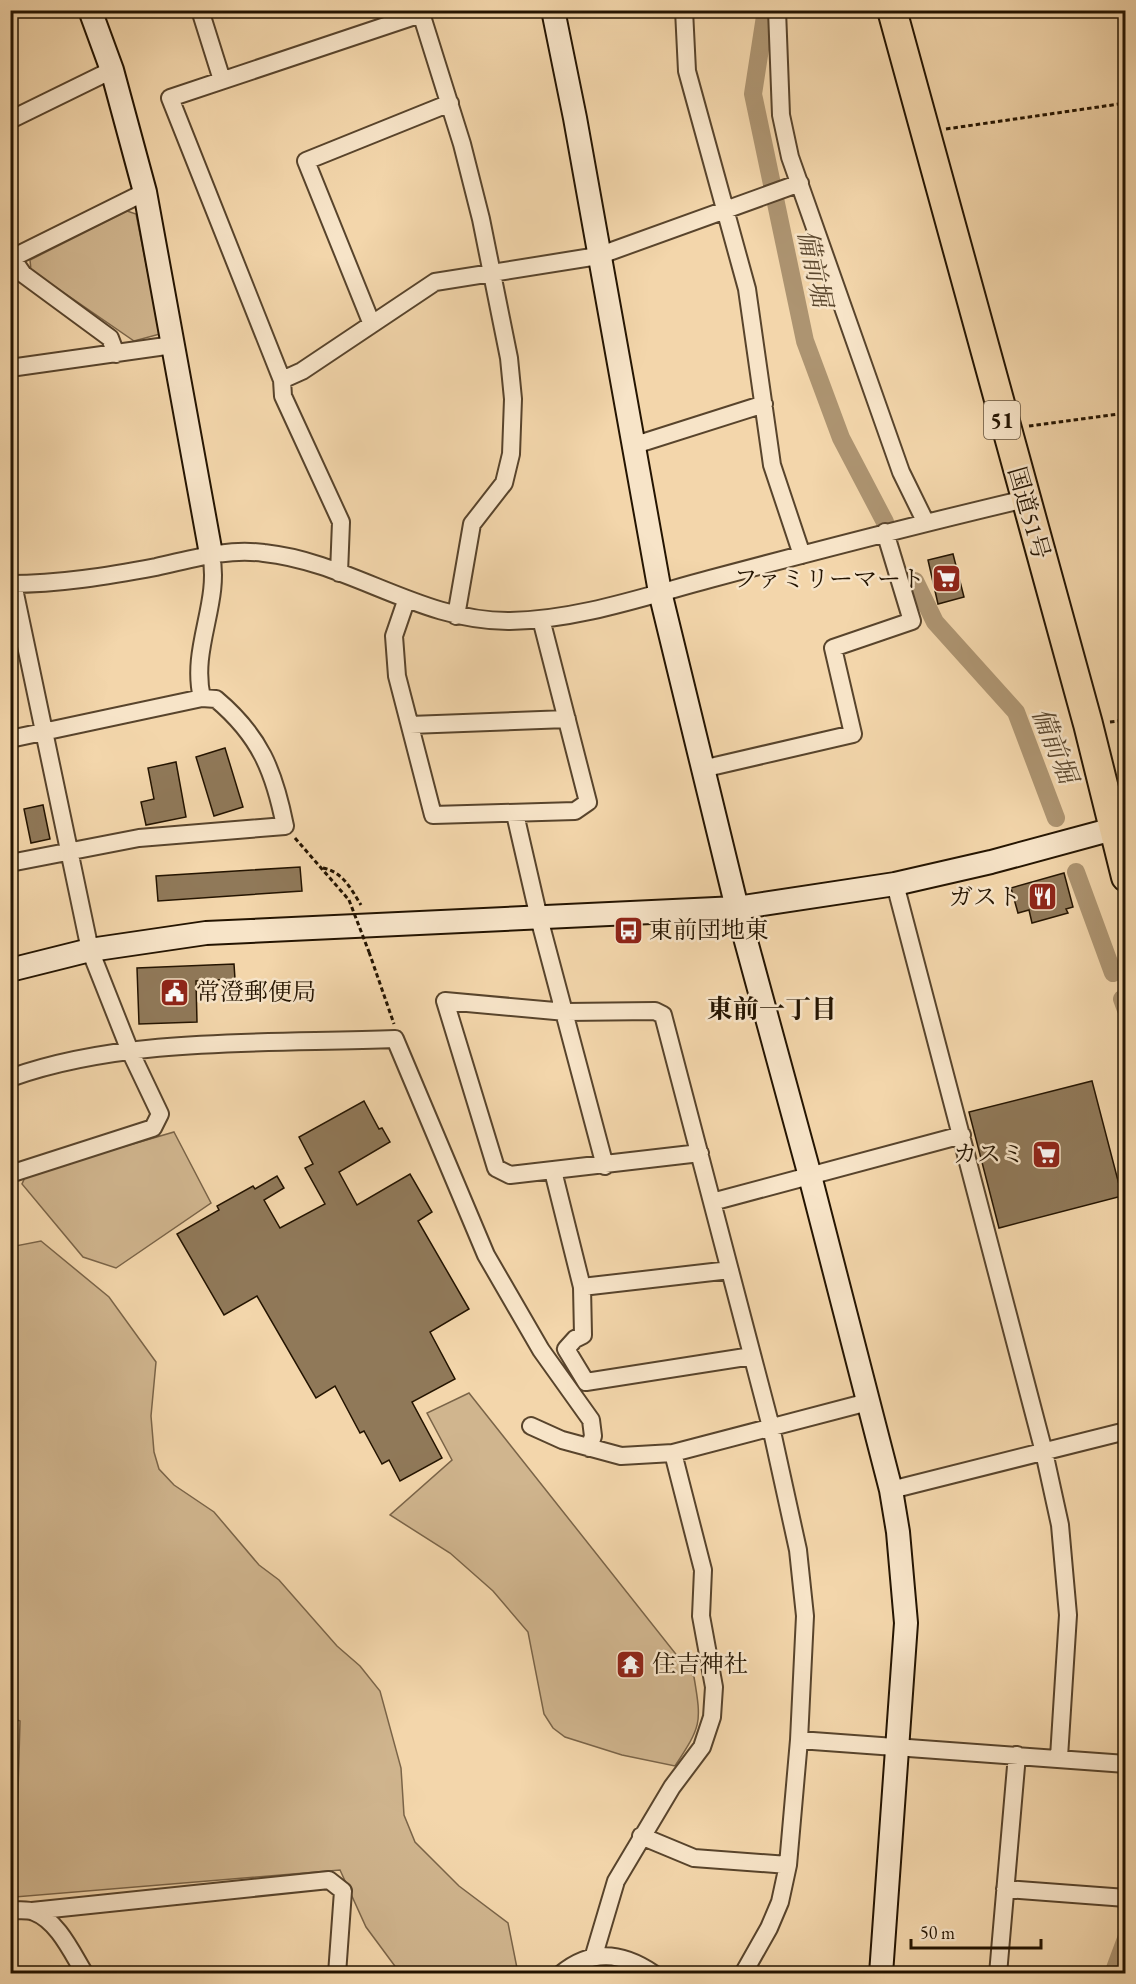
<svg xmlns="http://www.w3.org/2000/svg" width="1136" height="1984" viewBox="0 0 1136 1984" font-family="'EB Garamond','Noto Serif JP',serif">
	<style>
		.green { fill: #d0b58e; stroke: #7a6448; stroke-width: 1.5 }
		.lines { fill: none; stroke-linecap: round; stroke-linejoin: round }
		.canal { stroke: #ad9471; stroke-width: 18 }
		.building { fill: #907959; stroke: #241401; stroke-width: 1.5 }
		.street-casing { stroke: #58442c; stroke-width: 20 }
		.secondary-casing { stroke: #241401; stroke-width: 26 }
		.highway-casing { stroke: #241401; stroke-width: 32 }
		.path { stroke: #241401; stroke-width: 3; stroke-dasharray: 4.5 3; stroke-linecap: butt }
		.street { stroke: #f7e4c8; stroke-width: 16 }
		.secondary { stroke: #f7e4c8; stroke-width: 22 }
		.highway { stroke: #f3d6ab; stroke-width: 28 }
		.path-bridge { stroke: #241401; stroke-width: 3; stroke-dasharray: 4.5 3; stroke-linecap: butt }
		.labels { text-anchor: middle; stroke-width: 5; stroke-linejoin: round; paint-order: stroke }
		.shield { fill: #f7e4c8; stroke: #63523d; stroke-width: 1.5 }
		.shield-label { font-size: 22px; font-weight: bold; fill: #241401 }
		.street-label { font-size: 24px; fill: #241401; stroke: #f7e4c8 }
		.poi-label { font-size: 24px; fill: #241401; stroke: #f7e4c8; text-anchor: end }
		.water-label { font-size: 26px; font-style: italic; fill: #5b472e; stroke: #f7e4c8 }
		.neighbourhood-label { font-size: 26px; font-weight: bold; fill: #241401; stroke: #f7e4c8 }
	</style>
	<rect width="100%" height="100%" fill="#f3d6ab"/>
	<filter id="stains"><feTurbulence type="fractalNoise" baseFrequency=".00333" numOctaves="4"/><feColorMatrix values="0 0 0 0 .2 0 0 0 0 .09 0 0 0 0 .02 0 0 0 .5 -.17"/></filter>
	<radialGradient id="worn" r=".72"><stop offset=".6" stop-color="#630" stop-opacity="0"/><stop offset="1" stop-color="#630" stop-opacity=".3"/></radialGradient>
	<!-- green -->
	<path class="green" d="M127,211L136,214L160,334L134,341L31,270L30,260Z
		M174,1132L211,1203L116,1268L83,1257L22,1184L26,1175Z
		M41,1241L109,1297L156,1362L151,1416L154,1452L159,1469L174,1485L214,1512L259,1565L279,1580L337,1646L360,1666L380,1691L401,1768L404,1815L415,1842L459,1886L508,1923L518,1973H400L366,1927L340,1870L15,1897L20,1721L10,1717V1247Z
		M469,1393L694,1677C702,1724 701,1726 675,1766L622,1755L565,1737L553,1728L544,1714L528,1632L493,1591L450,1553L390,1515L452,1460L427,1413Z"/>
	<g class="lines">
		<!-- canal -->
		<path class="canal" d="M766,10L753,94L805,341L841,438L885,522
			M915,581L935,622L1016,712L1056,818
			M1076,872L1113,973
			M1122,999L1126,1010
			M1113,1974L1126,1939"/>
	</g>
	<!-- building -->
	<path class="building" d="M953,554L964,597L938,604L928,560Z
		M225,748L243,807L214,816L196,757Z
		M176,762L186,817L146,825L141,802L154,799L148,768Z
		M43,805L50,839L31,843L24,809Z
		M300,867L302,891L158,901L156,876Z
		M1064,873L1073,907L1066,909L1068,913L1032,923L1029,910L1018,913L1011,888Z
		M234,964L235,979L196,981L197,1022L139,1024L137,968Z
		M1092,1081L1122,1196L999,1228L969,1112Z
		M364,1101L379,1129L382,1128L390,1142L339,1172L357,1205L410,1174L432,1212L418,1221L469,1309L430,1332L455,1379L412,1402L442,1458L400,1481L389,1460L382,1464L364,1431L360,1433L335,1386L316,1398L257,1296L224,1315L177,1234L219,1210L217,1206L253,1186L255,1189L277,1176L284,1188L264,1200L280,1228L325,1204L305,1168L313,1164L299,1137Z"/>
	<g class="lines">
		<defs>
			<path id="street" d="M200,10L222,80
				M420,10L462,144L481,219L509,358L513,399L511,454L504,483L472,524L456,616
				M684,10L687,71L747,289L772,465L802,555
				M777,10L781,115L790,157L901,472L926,523
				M421,14L170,98L282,380L302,371L435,282L598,256L800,183
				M10,120L112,70
				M12,258L23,274L110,338L116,354
				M10,259L145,192
				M371,322L306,161L450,103
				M10,368L173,345
				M282,380L283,396L341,522L339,573
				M632,446L764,404
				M10,584C59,584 108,576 156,567C193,559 226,548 264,553C350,562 421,622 510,621C577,620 646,596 710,579C815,551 919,524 1025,499
				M406,601L394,636L397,676L433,815L575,811L588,802L541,619
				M202,698C190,648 221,603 211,554
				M410,725L567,719
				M10,739L202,698L216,699C260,736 274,771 285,826L139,838L10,863
				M702,769L853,734L833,648L912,621L885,532
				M515,814L539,918L605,1166
				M895,884L1044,1452L1060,1525L1068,1615L1059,1757
				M10,1078C126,1036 273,1044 395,1039L486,1255L541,1350L591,1420L593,1436L589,1448
				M700,1153L510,1175L496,1168L445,1001L566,1012L655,1011L663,1015L771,1427L798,1550L805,1616L799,1740L788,1865L780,1902L769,1928L743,1974
				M553,1171L582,1287L583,1335L575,1339L566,1349L586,1382L752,1356
				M10,1174L153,1128L160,1114L130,1051L90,950L13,584
				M712,1202L962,1135
				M582,1287L730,1270
				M531,1426L562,1440L621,1456L673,1453L868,1402
				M891,1490L1126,1431
				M799,1740L1126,1764
				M641,1836L694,1858L788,1865
				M1005,1889L1126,1898
				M10,1910C18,1911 27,1909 34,1912C58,1921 72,1953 85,1974
				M32,1911L329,1880L343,1891L337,1974
				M594,1955L616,1881L672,1787L702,1747L712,1717L714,1687L701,1616L703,1570L673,1453
				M561,1974C591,1949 622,1952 654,1974
				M998,1974L1017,1755"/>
			<path id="secondary" d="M90,10L112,70L145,192L211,554
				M553,10L575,118L660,592L737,908L810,1176L891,1490L898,1532L906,1623L881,1974
				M10,970L90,950L206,933L737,908L895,884L991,862L1113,829"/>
			<path id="highway" d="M892,10L1088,724L1126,877"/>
		</defs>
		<!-- street casing -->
		<use href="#street" class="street-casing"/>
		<!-- secondary casing -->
		<use href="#secondary" class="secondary-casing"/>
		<!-- highway casing -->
		<use href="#highway" class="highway-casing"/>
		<!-- path -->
		<path class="path" d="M946,129L1126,103
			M1029,426L1126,413
			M1110,722L1126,720
			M295,838L349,900
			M323,868C343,872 351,889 361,905
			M369,952L394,1024"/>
		<!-- street -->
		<use href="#street" class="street"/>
		<!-- secondary -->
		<use href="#secondary" class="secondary"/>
		<!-- highway -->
		<use href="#highway" class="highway"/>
		<!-- path-bridge -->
		<path class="path-bridge" d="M349,900L369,952"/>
	</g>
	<!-- icons -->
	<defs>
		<symbol id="supermarket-square" viewBox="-11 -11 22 22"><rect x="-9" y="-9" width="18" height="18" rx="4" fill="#8f2418" stroke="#f7e4c8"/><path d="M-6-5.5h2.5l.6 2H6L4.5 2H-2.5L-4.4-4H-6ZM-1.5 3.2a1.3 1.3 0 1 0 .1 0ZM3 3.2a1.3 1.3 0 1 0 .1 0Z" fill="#fff"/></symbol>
		<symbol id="restaurant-square" viewBox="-11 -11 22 22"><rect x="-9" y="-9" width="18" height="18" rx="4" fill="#8f2418" stroke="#f7e4c8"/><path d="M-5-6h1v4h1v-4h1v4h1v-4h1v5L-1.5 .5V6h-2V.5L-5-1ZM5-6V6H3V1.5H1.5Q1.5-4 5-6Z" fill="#fff"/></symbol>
		<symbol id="bus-square" viewBox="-11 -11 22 22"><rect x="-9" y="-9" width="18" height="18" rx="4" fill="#8f2418" stroke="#f7e4c8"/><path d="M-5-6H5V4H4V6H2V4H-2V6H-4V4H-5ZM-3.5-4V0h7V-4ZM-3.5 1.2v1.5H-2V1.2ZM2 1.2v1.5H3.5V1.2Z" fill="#fff"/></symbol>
		<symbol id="civic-square" viewBox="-11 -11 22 22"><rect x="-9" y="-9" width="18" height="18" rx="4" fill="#8f2418" stroke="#f7e4c8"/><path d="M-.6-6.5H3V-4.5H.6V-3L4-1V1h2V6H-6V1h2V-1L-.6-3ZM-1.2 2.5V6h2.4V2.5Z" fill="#fff"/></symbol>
		<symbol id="temple-square" viewBox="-11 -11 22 22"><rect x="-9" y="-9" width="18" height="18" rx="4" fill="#8f2418" stroke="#f7e4c8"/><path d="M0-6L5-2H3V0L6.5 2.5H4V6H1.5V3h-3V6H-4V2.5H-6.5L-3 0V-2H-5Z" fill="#fff"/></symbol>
	</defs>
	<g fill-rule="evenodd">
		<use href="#supermarket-square" x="930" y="562" width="33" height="33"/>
		<use href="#restaurant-square" x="1026" y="880" width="33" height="33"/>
		<use href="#bus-square" x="612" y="914" width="33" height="33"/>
		<use href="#civic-square" x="158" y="976" width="33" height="33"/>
		<use href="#supermarket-square" x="1030" y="1138" width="33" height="33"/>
		<use href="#temple-square" x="614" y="1648" width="33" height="33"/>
	</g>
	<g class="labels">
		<!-- shield labels -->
		<rect class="shield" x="984" y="401" width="36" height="38" rx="4.5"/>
		<g class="shield-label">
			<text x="1002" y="428">51</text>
		</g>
		<!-- street labels -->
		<g class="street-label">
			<text transform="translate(1029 513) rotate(74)" y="8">国道51号</text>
		</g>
		<!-- poi labels -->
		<g class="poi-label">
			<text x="925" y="587">ファミリーマート</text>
			<text x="1021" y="905">ガスト</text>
			<text x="649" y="938" text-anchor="start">東前団地東</text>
			<text x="196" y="1000" text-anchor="start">常澄郵便局</text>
			<text x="1025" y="1162">カスミ</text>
			<text x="652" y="1672" text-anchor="start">住吉神社</text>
		</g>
		<!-- water labels -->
		<g class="water-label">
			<text transform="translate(815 268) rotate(78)" y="9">備前堀</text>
			<text transform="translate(1055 745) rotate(68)" y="9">備前堀</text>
		</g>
		<!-- neighbourhood labels -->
		<g class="neighbourhood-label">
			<text x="772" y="1018">東前一丁目</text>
		</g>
	</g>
	<!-- margin -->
	<rect width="1136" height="1984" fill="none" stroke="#f3d6ab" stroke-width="36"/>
	<rect x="12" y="12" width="1112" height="1960" fill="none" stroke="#241401" stroke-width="3"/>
	<rect x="18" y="18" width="1100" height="1948" fill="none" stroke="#241401" stroke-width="1.5"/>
	<!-- scale -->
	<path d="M911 1939v9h130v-9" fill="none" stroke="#241401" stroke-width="3"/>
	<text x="920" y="1939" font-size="18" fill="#241401" stroke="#f7e4c8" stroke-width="4.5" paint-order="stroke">50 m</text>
	<rect width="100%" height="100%" filter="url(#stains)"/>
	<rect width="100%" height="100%" fill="url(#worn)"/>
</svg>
